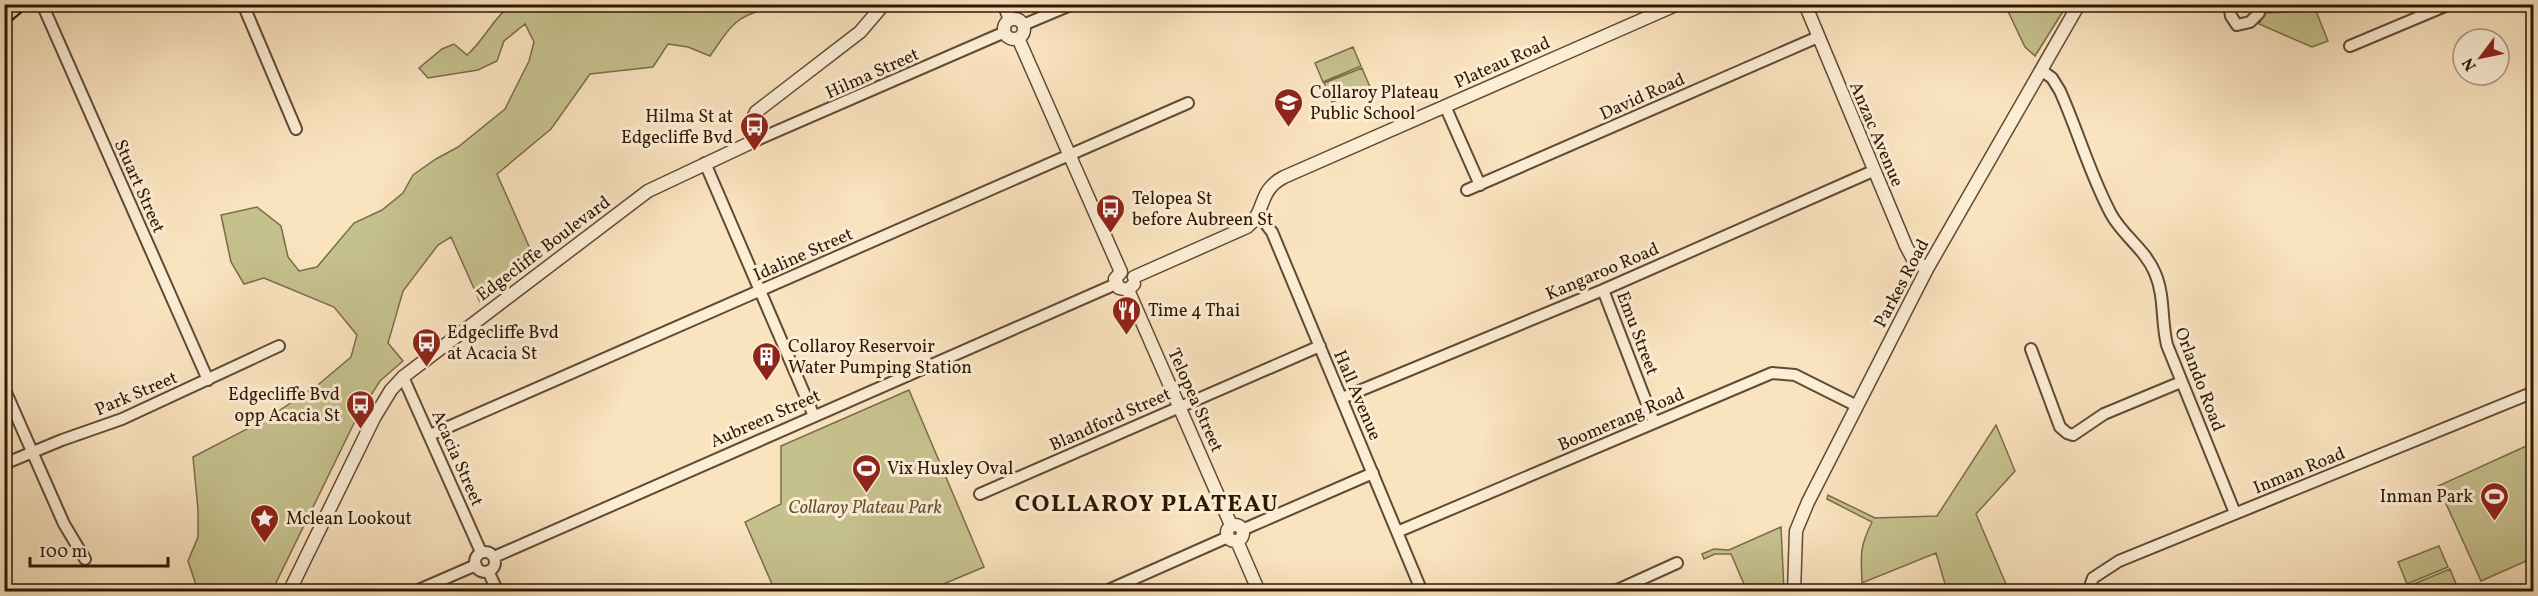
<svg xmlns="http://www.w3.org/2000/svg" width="2538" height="596" viewBox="0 0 2538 596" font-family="Vollkorn,serif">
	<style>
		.green { fill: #c5c18d; stroke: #7a6c48; stroke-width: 1.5 }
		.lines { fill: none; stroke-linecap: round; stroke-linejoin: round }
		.minor-casing { stroke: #614a33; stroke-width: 14 }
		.tertiary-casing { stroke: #614a33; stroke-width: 15 }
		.trunk-casing { stroke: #2e1704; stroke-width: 20 }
		.minor { stroke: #fcedd5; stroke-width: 10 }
		.tertiary { stroke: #fcedd5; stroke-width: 12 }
		.trunk { stroke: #fae3bf; stroke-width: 16 }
		.labels { text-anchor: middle; stroke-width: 6; stroke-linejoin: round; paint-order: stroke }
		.street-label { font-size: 18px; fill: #2e1704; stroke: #fcedd5 }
		.poi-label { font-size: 18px; fill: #2e1704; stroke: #fcedd5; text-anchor: start }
		.park-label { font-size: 18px; font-style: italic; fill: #635234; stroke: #fcedd5 }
		.district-label { font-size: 24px; font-weight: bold; letter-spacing: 1.5px; fill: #2e1704; stroke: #fcedd5 }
	</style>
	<rect width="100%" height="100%" fill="#fae3bf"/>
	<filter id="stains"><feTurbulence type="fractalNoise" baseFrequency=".00333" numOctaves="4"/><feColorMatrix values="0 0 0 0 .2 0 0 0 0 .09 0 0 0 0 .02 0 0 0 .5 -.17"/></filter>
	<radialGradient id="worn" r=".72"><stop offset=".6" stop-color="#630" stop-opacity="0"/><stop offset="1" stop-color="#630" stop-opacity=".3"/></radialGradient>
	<!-- green -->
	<path class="green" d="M511,5H766L763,10C733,17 727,32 710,56L688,47L668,44L653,67L590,74L551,129L497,174L535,260L480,302L451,237L438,245L403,291L388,343L403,361L380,381L358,415L272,591H198L188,561L198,537V510L193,457L268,418L319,384L351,357L357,335L334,307L264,278L244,284L231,262L221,215L257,207L281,226L288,257L299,271L317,267L354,223L382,210L403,193L413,175L436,159L458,147L505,109L529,61L534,42L525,24L504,41L497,61L478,70L428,78L419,68L442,49L454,44L467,55C486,38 492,19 511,5Z
		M2005,5H2067L2035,56L2025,47Z
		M2316,11L2328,41L2312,47L2259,24L2265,13Z
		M1353,47L1361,66L1323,82L1315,63Z
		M1362,68L1370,87L1332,102L1324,83Z
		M909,390L984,567L927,591H775L745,522L781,504V446Z
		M1996,425L2015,471L1976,514L2009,591H1947L1936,553L1862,583C1861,555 1859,548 1872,522L1827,499L1828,495L1875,518L1937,516Z
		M2533,443V558L2481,581L2438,486Z
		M1781,527L1784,591H1747L1731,554H1715L1704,559L1702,554L1714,549L1729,550Z
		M2439,546L2448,567L2407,584L2398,562Z
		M2450,569L2459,591H2411L2409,586Z"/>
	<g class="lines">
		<defs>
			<path id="minor" d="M42,4L208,380
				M243,4L296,129
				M2229,4L2231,16L2237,25L2250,22L2259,13L2258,4
				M1023,25L1073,4
				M2350,46L2450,4
				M2041,70L2052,78L2060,91C2078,131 2090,175 2111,214C2123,236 2145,249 2155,273C2165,296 2161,321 2167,345L2235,513
				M1445,106L1480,185
				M752,142L1005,32
				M705,163L814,416
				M1467,190L1818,37
				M1258,214L1272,232L1422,592
				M1603,290L1654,422
				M2031,349L2060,427L2067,433L2073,435L2104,414L2181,382
				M403,377L481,552
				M4,388L64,524L85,559
				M1342,398L1603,290L1873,171
				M430,435L1188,103
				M4,464L62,440L122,419L279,346
				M980,494L1320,346
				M1242,530L1373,473
				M1397,532L1772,373L1795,375L1857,406
				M475 562a10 10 0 1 1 20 0a10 10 0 1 1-20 0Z
				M494,557L1116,284
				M488,571L498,592
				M414,592L476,565
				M762,592L763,591
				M1104,592L1228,537
				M1613,592L1677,563
				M2088,592L2093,578L2119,561L2534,392"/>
			<path id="tertiary" d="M1004,4L1010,20
				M1805,4L1906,246L1913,259L1927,269
				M1004 29a10 10 0 1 1 20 0a10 10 0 1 1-20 0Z
				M1018,38L1121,272
				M1121,272L1115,279L1119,288L1128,290L1134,284
				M1134,277L1247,227C1267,211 1257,191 1284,177L1678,4
				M1128,290L1231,525
				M1227 533a8 8 0 1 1 16 0a8 8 0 1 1-16 0Z
				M1237,541L1259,592
				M289,592L374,418L391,390L403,377L648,191L752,142L750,125L756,112L860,32L884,4
				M1794,592L1796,531L1808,502L1927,269L2079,4"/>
			<path id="trunk" d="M4,15L17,4"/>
		</defs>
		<!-- minor casing -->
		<use href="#minor" class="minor-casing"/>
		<!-- tertiary casing -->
		<use href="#tertiary" class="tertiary-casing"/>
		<!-- trunk casing -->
		<use href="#trunk" class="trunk-casing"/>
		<!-- minor -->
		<use href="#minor" class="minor"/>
		<!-- tertiary -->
		<use href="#tertiary" class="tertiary"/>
		<!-- trunk -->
		<use href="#trunk" class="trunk"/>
	</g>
	<!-- icons -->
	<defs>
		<symbol id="school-pin" viewBox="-11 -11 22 30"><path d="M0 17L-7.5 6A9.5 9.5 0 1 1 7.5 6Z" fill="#8f2418" stroke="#fcedd5"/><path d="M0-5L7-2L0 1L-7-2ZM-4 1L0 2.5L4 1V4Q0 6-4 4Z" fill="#fff"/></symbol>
		<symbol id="bus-pin" viewBox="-11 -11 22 30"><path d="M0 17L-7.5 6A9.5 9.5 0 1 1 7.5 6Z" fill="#8f2418" stroke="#fcedd5"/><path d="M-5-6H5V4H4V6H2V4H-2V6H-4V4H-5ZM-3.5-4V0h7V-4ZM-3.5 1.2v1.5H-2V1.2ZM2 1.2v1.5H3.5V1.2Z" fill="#fff"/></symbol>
		<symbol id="restaurant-pin" viewBox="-11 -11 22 30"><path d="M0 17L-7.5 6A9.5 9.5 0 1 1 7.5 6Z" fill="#8f2418" stroke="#fcedd5"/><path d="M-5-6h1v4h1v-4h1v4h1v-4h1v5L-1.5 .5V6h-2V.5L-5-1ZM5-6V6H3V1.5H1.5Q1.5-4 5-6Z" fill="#fff"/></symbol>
		<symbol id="building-pin" viewBox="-11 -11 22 30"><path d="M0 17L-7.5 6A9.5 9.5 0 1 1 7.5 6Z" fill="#8f2418" stroke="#fcedd5"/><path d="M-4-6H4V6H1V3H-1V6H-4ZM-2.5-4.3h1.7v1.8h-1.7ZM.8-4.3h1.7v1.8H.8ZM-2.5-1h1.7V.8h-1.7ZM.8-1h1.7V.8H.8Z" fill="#fff"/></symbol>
		<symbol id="stadium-pin" viewBox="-11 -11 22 30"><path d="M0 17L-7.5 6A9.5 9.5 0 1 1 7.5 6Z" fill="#8f2418" stroke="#fcedd5"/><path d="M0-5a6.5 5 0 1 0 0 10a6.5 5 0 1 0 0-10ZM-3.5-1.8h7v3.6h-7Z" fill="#fff"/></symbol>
		<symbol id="sight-pin" viewBox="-11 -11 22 30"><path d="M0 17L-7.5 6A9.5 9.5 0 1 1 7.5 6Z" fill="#8f2418" stroke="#fcedd5"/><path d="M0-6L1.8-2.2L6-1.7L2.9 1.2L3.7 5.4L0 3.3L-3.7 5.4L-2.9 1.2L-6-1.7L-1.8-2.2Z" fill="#fff"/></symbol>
	</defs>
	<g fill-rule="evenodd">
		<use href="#school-pin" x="1272" y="86" width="33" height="45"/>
		<use href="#bus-pin" x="738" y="110" width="33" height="45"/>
		<use href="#bus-pin" x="1094" y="192" width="33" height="45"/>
		<use href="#restaurant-pin" x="1110" y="294" width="33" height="45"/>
		<use href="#bus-pin" x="410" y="326" width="33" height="45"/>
		<use href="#building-pin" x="750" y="340" width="33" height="45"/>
		<use href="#bus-pin" x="344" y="388" width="33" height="45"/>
		<use href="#stadium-pin" x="850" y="452" width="33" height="45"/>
		<use href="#stadium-pin" x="2478" y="480" width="33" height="45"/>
		<use href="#sight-pin" x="248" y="502" width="33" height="45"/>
	</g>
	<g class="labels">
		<!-- street labels -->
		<g class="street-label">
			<text transform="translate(1502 62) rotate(-24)" y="6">Plateau Road</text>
			<text transform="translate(872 73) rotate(-24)" y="6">Hilma Street</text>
			<text transform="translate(1642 96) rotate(-24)" y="6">David Road</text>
			<text transform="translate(1877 134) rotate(67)" y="6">Anzac Avenue</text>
			<text transform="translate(140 186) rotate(66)" y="6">Stuart Street</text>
			<text transform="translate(543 248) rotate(-37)" y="6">Edgecliffe Boulevard</text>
			<text transform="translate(803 254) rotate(-24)" y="6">Idaline Street</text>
			<text transform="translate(1602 271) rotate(-23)" y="6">Kangaroo Road</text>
			<text transform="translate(1901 283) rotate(-62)" y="6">Parkes Road</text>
			<text transform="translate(1638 333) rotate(69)" y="6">Emu Street</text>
			<text transform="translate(2200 379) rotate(69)" y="6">Orlando Road</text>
			<text transform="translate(136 393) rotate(-23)" y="6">Park Street</text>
			<text transform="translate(1358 395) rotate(67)" y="6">Hall Avenue</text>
			<text transform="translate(1196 400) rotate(66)" y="6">Telopea Street</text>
			<text transform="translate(765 418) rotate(-24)" y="6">Aubreen Street</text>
			<text transform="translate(1110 419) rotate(-24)" y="6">Blandford Street</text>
			<text transform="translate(1621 419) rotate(-23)" y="6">Boomerang Road</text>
			<text transform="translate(458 458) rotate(66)" y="6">Acacia Street</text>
			<text transform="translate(2299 470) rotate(-22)" y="6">Inman Road</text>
		</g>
		<!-- poi labels -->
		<g class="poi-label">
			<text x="1310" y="98">Collaroy Plateau<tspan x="1310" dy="21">Public School</tspan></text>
			<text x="733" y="122" text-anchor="end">Hilma St at<tspan x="733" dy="21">Edgecliffe Bvd</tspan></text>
			<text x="1132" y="204">Telopea St<tspan x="1132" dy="21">before Aubreen St</tspan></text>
			<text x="1148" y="316">Time 4 Thai</text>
			<text x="447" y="338">Edgecliffe Bvd<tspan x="447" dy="21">at Acacia St</tspan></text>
			<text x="788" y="352">Collaroy Reservoir<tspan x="788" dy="21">Water Pumping Station</tspan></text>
			<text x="340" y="400" text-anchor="end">Edgecliffe Bvd<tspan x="340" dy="21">opp Acacia St</tspan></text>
			<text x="887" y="474">Vix Huxley Oval</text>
			<text x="2473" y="502" text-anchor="end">Inman Park</text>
			<text x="286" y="524">Mclean Lookout</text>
		</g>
		<!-- park labels -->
		<g class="park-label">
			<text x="865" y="513">Collaroy Plateau Park</text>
		</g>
		<!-- district labels -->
		<g class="district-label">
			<text x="1147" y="511">COLLAROY PLATEAU</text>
		</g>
	</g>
	<!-- margin -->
	<rect width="2538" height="596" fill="none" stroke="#fae3bf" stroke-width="24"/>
	<rect x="6" y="6" width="2526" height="584" fill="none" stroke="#2e1704" stroke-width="3"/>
	<rect x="12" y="12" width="2514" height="572" fill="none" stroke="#2e1704" stroke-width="1.5"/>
	<!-- north arrow -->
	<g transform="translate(2481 57) rotate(238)"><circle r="28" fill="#fcedd5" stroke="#aa9781" stroke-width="1.5"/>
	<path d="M0-4.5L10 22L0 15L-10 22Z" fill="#8f2418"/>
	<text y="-9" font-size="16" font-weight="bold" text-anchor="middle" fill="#2e1704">N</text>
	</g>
	<!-- scale -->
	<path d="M30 557v9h138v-9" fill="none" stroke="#2e1704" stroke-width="3"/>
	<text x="39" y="557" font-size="18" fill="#2e1704" stroke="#fcedd5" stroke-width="4.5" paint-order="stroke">100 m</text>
	<rect width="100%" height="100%" filter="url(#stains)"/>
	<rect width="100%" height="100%" fill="url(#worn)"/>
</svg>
